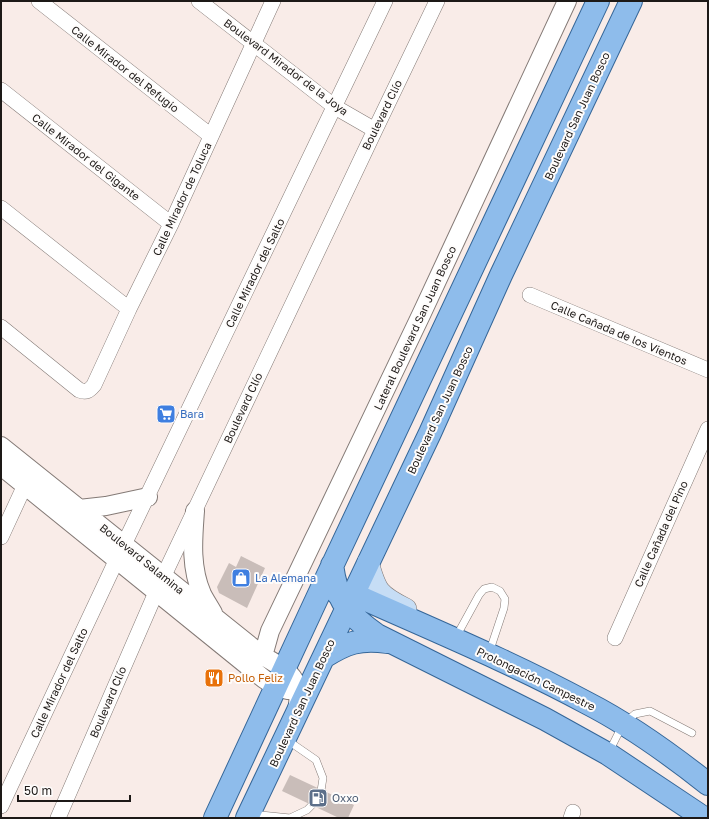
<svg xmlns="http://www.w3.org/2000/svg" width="709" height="819" viewBox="0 0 709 819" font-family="'Golos Text',sans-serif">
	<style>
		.building { fill: #c9bdb9 }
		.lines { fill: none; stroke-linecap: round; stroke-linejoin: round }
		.service-casing { stroke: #847a76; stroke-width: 8 }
		.minor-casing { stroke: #847a76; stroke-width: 16 }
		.tertiary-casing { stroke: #847a76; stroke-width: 20 }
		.secondary-casing { stroke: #847a76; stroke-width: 22 }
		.primary-casing { stroke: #356698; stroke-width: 24 }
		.service { stroke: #fff; stroke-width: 7 }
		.minor { stroke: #fff; stroke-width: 15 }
		.tertiary { stroke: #fff; stroke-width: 18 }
		.secondary { stroke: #c6ddf5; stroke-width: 21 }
		.primary { stroke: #8ebceb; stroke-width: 22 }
		.labels { text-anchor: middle; stroke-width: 4; stroke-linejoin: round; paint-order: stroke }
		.street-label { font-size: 11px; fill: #1d1917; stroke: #fefcfb }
		.shop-label { font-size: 11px; fill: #366cbe; stroke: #fefcfb; text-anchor: start }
		.food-label { font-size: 11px; fill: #c56008; stroke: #fefcfb; text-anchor: start }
		.service-label { font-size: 11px; fill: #4e5e75; stroke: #fefcfb; text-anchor: start }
	</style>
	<rect width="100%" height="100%" fill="#f9ece8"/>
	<!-- building -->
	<path class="building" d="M241,556L265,568L247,608L219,593L217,587L229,563L236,567Z
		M290,775L354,805L348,818H339L282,791Z"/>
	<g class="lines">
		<defs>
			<path id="service" d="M456,637L479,595L484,589L492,587L500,591L505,599L504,608L489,653
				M609,752L623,724L635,714L650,711L692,733
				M252,814L290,818L307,810L320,797L323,778L316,760L287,740"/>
			<path id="minor" d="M39,1L211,136
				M199,1L335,107L375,130
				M1,90L171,224
				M1,208L129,309
				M530,295L708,370
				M1,327L79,390C86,393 89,391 94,385L129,309L171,224L273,1
				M1,537L25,485
				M615,638L708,429
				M1,806L117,559L385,1
				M58,818L157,590L375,130L437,1
				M571,818L573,812"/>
			<path id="tertiary" d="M1,446L263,656C287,670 304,678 297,710
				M1,466L264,679L276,687L288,690
				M79,509L106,506L148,497
				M195,511C193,538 190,567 202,594C205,600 209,606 213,613
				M263,656L270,631L421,315L567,1"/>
			<path id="secondary" d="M368,562C376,591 378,595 406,609"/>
			<path id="primary" d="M332,565C337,601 347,614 377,635L545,719L608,754L704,818
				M338,594H353C431,629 511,662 587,703C630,725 670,754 708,784
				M324,657C346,643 360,638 387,642
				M215,818L325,581L598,1
				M247,818L430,433L501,275L631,1"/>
		</defs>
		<!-- service casing -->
		<use href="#service" class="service-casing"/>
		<!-- minor casing -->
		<use href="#minor" class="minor-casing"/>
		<!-- tertiary casing -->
		<use href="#tertiary" class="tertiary-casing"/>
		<!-- secondary casing -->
		<use href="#secondary" class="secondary-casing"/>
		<!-- primary casing -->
		<use href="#primary" class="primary-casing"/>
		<!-- service -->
		<use href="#service" class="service"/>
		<!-- minor -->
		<use href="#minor" class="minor"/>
		<!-- tertiary -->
		<use href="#tertiary" class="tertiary"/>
		<!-- secondary -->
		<use href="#secondary" class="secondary"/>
		<!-- primary -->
		<use href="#primary" class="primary"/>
	</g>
	<!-- icons -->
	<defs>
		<symbol id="supermarket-square" viewBox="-11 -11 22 22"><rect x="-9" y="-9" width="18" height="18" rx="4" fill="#3f7fe0" stroke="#fefcfb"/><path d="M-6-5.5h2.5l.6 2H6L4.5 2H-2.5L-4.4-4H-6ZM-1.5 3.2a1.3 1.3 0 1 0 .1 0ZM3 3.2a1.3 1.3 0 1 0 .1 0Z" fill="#fff"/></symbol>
		<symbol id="shop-square" viewBox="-11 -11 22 22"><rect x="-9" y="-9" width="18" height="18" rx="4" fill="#3f7fe0" stroke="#fefcfb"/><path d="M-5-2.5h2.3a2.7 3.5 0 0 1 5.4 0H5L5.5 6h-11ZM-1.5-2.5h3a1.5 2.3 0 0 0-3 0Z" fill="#fff"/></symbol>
		<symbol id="restaurant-square" viewBox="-11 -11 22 22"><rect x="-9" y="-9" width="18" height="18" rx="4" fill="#e8710a" stroke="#fefcfb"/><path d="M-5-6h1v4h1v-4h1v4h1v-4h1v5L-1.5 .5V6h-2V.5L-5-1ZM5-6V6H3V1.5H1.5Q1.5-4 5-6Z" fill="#fff"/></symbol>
		<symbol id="fuel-square" viewBox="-11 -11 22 22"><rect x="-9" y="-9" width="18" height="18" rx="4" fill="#5c6f8a" stroke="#fefcfb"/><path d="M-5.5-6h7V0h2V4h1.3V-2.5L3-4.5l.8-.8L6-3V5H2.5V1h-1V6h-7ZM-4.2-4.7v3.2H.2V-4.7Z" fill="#fff"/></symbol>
	</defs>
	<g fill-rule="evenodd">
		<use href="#supermarket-square" x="155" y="403" width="22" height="22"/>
		<use href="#shop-square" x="230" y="567" width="22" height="22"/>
		<use href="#restaurant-square" x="203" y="667" width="22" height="22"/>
		<use href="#fuel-square" x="307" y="787" width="22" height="22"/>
	</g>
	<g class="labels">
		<!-- street labels -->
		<g class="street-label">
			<text transform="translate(286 67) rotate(37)" y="4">Boulevard Mirador de la Joya</text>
			<text transform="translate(125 69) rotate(38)" y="4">Calle Mirador del Refugio</text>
			<text transform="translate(382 115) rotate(-64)" y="4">Boulevard Clío</text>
			<text transform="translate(577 116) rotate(-65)" y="4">Boulevard San Juan Bosco</text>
			<text transform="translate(86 157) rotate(38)" y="4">Calle Mirador del Gigante</text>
			<text transform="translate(182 199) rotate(-65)" y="4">Calle Mirador de Toluca</text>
			<text transform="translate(255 273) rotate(-64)" y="4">Calle Mirador del Salto</text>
			<text transform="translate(415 328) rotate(-65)" y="4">Lateral Boulevard San Juan Bosco</text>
			<text transform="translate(619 333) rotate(23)" y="4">Calle Cañada de los Vientos</text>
			<text transform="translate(243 408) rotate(-65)" y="4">Boulevard Clío</text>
			<text transform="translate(440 410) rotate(-65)" y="4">Boulevard San Juan Bosco</text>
			<text transform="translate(661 534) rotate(-66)" y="4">Calle Cañada del Pino</text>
			<text transform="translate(142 559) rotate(39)" y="4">Boulevard Salamina</text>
			<text transform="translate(536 679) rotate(26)" y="4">Prolongación Campestre</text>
			<text transform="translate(59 683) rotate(-65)" y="4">Calle Mirador del Salto</text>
			<text transform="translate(108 702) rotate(-67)" y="4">Boulevard Clío</text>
			<text transform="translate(302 703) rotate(-65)" y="4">Boulevard San Juan Bosco</text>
		</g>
		<!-- shop labels -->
		<g class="shop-label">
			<text x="180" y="418">Bara</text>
			<text x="255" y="582">La Alemana</text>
		</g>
		<!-- food labels -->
		<g class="food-label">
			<text x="228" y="682">Pollo Feliz</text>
		</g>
		<!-- service labels -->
		<g class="service-label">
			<text x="332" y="802">Oxxo</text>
		</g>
	</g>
	<!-- border -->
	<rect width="709" height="819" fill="none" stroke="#1d1917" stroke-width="4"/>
	<!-- scale -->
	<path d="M18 795v6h112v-6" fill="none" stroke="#1d1917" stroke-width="2"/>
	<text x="24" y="795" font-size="12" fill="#1d1917" stroke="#fefcfb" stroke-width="3" paint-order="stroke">50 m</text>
</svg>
